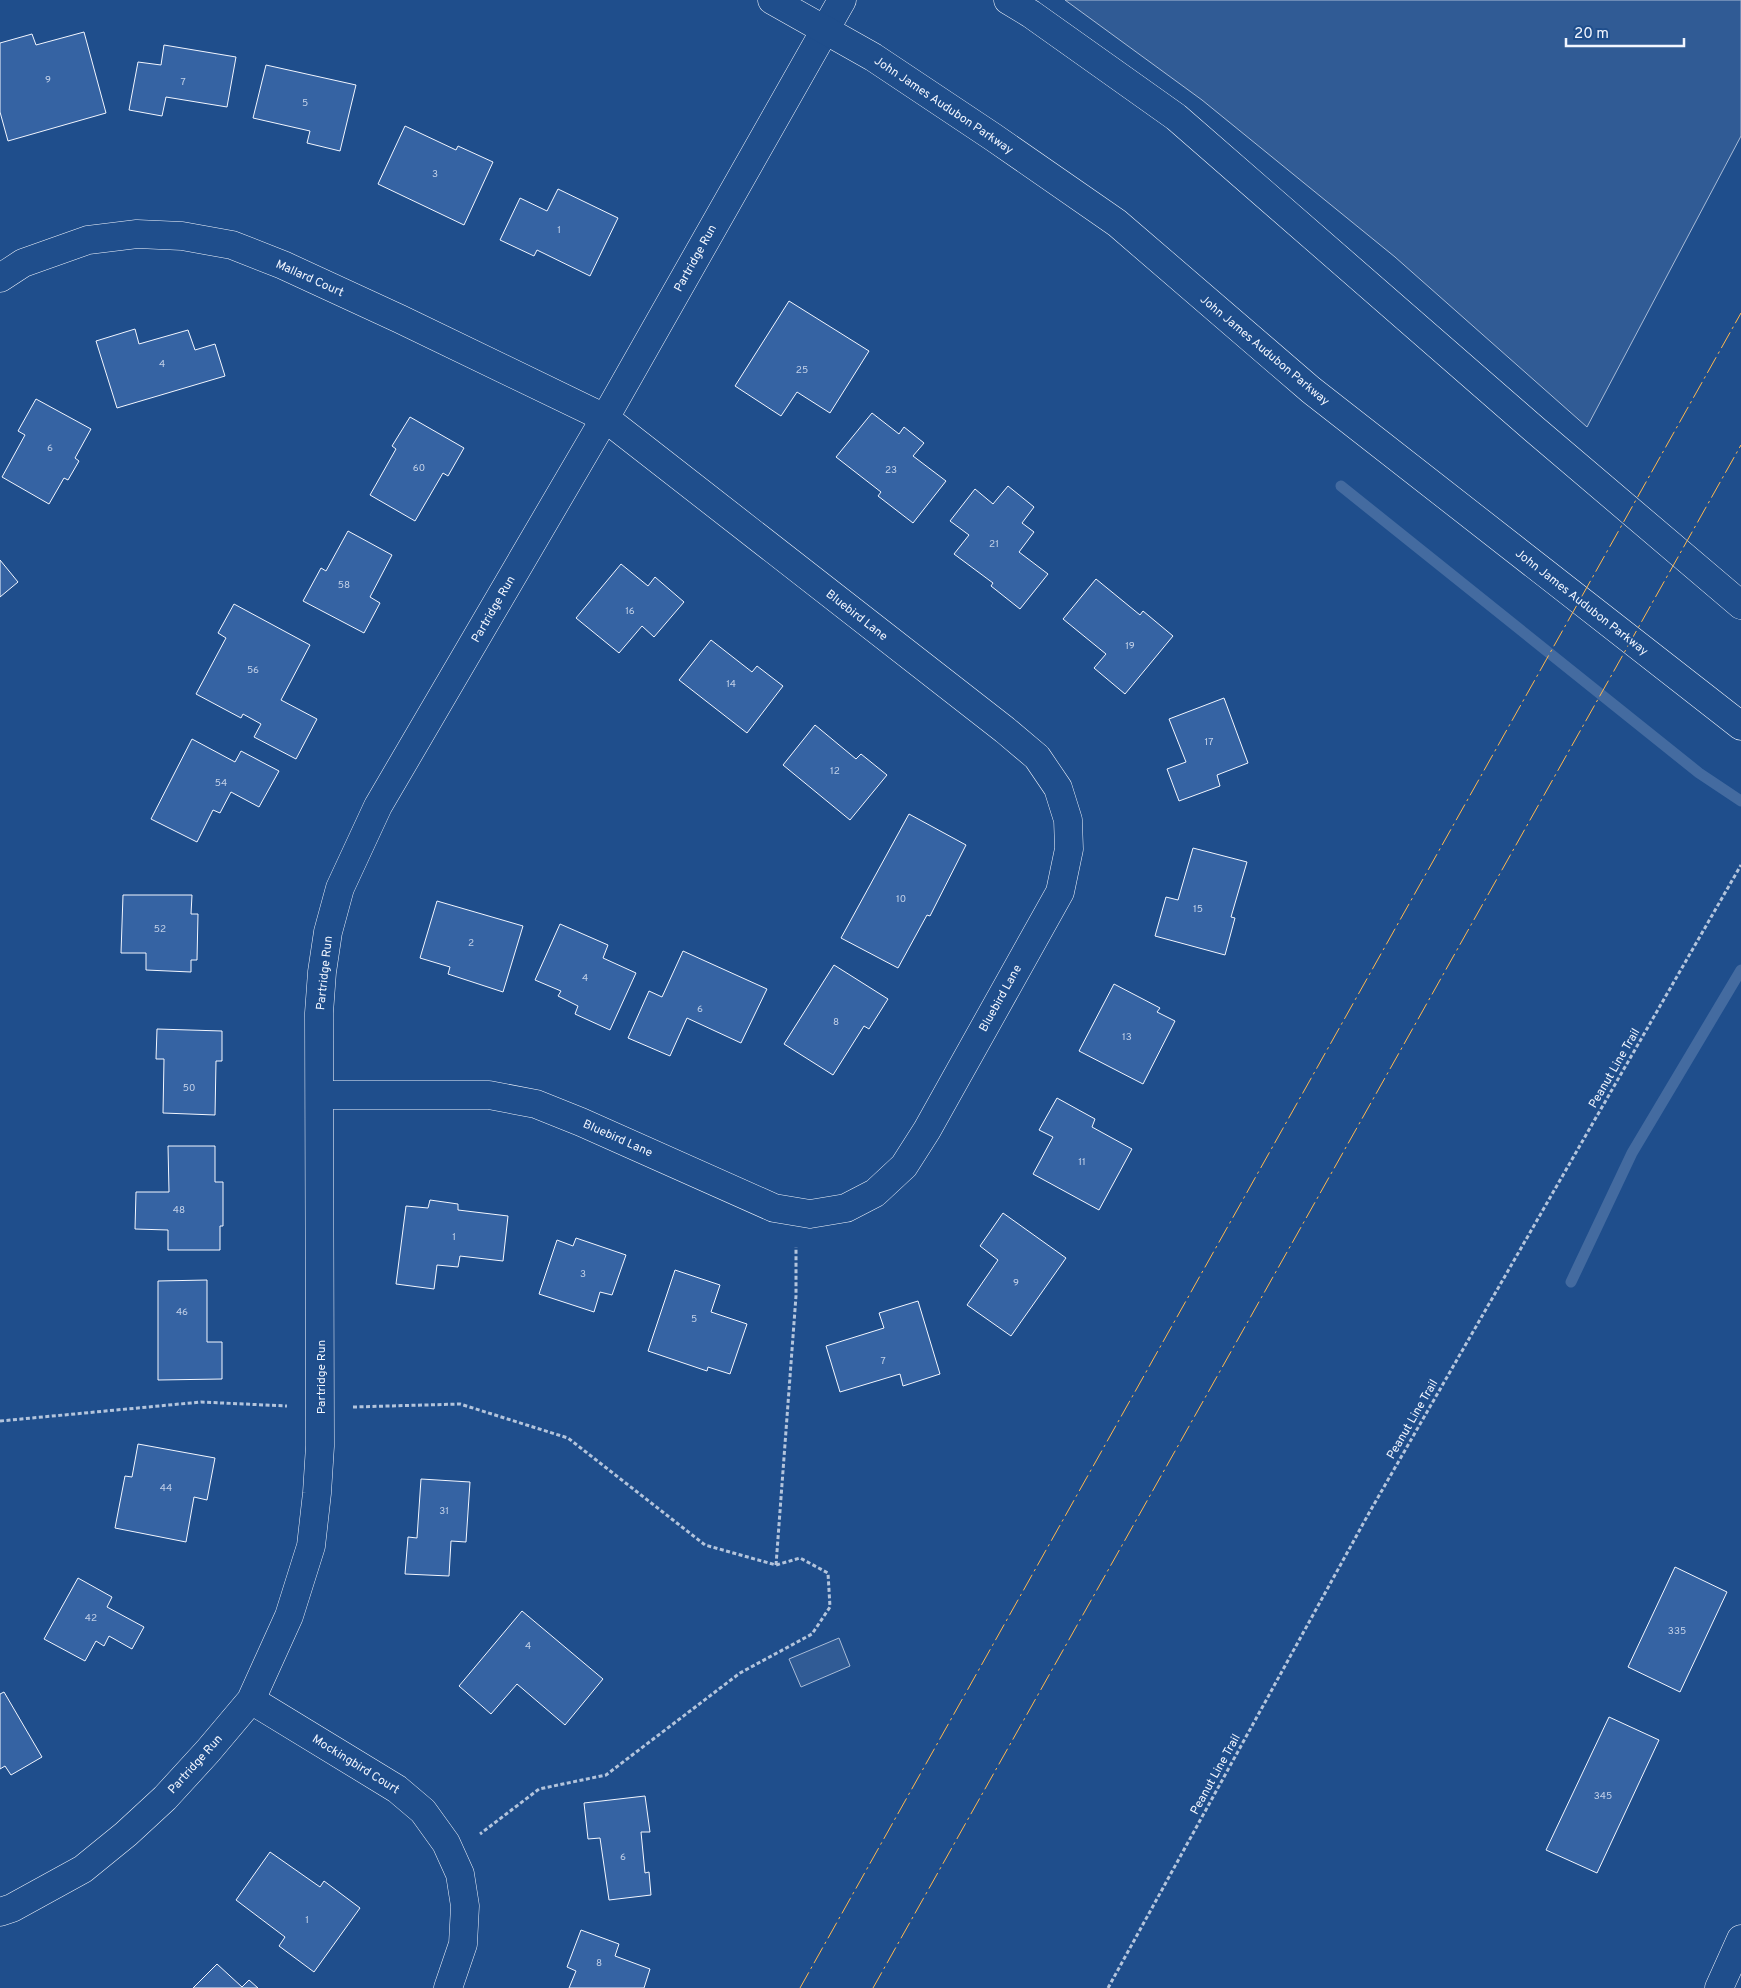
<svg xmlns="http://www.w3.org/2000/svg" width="1741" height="1988" viewBox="0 0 1741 1988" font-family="Overpass,sans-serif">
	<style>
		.built { fill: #305b95; stroke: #a8bbd7 }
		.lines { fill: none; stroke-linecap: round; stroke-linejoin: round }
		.stream { stroke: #446ba0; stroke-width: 11 }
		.building { fill: #3563a3; stroke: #f2f6ff }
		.minor-casing { stroke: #f2f6ff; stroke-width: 29 }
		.major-casing { stroke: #f2f6ff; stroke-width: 29 }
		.path { stroke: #b3c4dc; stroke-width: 3; stroke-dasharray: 4 2.5; stroke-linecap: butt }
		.minor { stroke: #1f4e8c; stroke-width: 28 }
		.major { stroke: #1f4e8c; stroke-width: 28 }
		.power { stroke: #ffb74d; stroke-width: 1; stroke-dasharray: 18 4 2.5 4; stroke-linecap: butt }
		.labels { text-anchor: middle; stroke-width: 4; stroke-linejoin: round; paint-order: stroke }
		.number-label { font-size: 10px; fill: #c3d1e8 }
		.street-label { font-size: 12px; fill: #f2f6ff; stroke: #1f4e8c }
	</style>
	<rect width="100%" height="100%" fill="#1f4e8c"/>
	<!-- built -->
	<path class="built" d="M1065,0H1741V136L1587,427L1395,257L1202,100Z
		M839,1638L850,1666L801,1687L789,1659Z"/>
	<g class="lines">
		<!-- stream -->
		<path class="stream" d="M1341,486L1699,773L1741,801
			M1571,1282L1632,1153L1741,970"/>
	</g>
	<!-- building -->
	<path class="building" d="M84,32L106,113L8,141L0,112V43L32,34L36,45Z
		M164,45L236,57L227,107L166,97L162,116L129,110L138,62L161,65Z
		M266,65L356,85L340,151L307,143L310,131L253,118Z
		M405,126L456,150L458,146L493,162L464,225L378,184Z
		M558,189L618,218L590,276L537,250L534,256L500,240L520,198L547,211Z
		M789,301L869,351L830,413L797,392L781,416L735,386Z
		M135,329L139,344L188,330L195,350L215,344L225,376L117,408L96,341Z
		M36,399L91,429L75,458L79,461L68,480L64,478L49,504L2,477L25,435L18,431Z
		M872,413L899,434L904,427L924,443L913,456L946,481L913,523L878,496L881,492L836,457Z
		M410,417L464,448L448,476L443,473L415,521L370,495L396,449L392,446Z
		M1008,486L1034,507L1022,523L1034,532L1019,552L1048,574L1020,609L991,586L993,583L954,554L969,535L950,521L975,489L993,504Z
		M348,531L392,555L370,597L380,603L364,633L303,601L321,568L326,571Z
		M0,560L18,582L0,597Z
		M621,564L648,586L655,577L684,602L654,637L642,626L619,653L576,618Z
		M1096,579L1140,615L1143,611L1173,636L1125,694L1094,668L1106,654L1063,619Z
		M234,604L310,645L281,700L317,719L296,759L254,737L261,724L243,714L241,718L196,694L226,638L218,633Z
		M711,640L752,672L757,666L783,686L747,733L679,680Z
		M1224,698L1248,763L1217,775L1220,786L1179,801L1167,769L1186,762L1169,719Z
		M815,725L856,759L861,754L887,775L850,820L783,765Z
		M192,739L235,762L241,751L279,771L259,807L231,792L220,813L213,810L197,842L151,819Z
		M909,814L966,845L930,916L927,915L898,968L841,938Z
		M1193,848L1247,862L1231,917L1235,918L1225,955L1155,936L1166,897L1178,900Z
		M123,895H192L191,914H198L197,960H191V972L146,970V953H121Z
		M437,901L523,926L503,992L448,974L450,967L420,958Z
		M560,924L608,945L603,958L636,973L610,1030L575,1014L578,1006L558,996L561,991L535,980Z
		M683,951L767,989L741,1043L687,1018L670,1056L628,1038L649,991L662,997Z
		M834,965L888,999L869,1029L864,1026L833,1075L784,1044Z
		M1114,984L1160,1008L1157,1012L1175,1021L1143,1084L1079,1051Z
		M157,1029L222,1031V1061H216L215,1115L163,1113L164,1059H156Z
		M1057,1098L1095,1119L1092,1127L1132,1149L1099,1210L1033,1174L1053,1137L1039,1130Z
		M168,1146H215V1182H223V1226H220V1250H168V1230L135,1229L136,1192H169Z
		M430,1200L458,1204V1210L508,1216L503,1261L460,1256L458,1267L437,1265L434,1289L396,1284L406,1206L428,1208Z
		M1003,1213L1066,1258L1011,1336L967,1305L998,1260L980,1246Z
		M576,1238L626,1255L612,1295L600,1292L594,1312L539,1294L557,1240L573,1246Z
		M675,1270L720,1285L711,1312L747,1324L730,1374L708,1367L707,1371L648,1351Z
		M207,1280V1342H222V1379L158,1380V1281Z
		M918,1301L940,1374L903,1386L900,1374L840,1392L826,1346L884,1328L879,1313Z
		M138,1444L215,1458L207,1500L194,1497L186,1542L115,1528L125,1476L132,1477Z
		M421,1479L470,1482L466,1542L451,1541L449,1576L405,1574L408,1537L417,1538Z
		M1675,1567L1727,1592L1680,1692L1628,1667Z
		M78,1578L112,1597L107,1607L144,1627L132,1649L109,1636L104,1646L96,1641L85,1661L44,1639Z
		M522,1611L603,1679L565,1725L517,1684L491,1714L459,1686Z
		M4,1692L42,1757L11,1775L5,1766L0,1769V1694Z
		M1609,1717L1659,1740L1597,1873L1546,1850Z
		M645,1796L650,1832H641L645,1873L649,1872L651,1895L609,1900L600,1838L588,1839L584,1803Z
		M270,1852L320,1887L324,1881L360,1908L314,1972L279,1946L285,1937L236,1900Z
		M581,1930L619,1944L615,1956L650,1969L644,1988H569L576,1971L567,1967Z
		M217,1964L242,1987L249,1980L258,1988H193Z"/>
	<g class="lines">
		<defs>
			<path id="minor" d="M0,278L23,263L88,240L137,234L182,236L232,245L283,265L400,319L605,418L1005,730L1037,757L1058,788L1068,820L1069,849L1060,892L927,1130L904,1166L875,1193L846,1208L810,1214L774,1208L581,1122L536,1104L489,1095H321
				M251,1700L397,1789L423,1811L446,1843L460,1874L465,1906L463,1944L448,1988
				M0,1912L12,1908L83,1869L126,1834L165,1798L208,1751L251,1700L289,1616L311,1546L317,1493L320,1446L319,1013L322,972L328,932L340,888L378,806L605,418L842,0
				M1719,1988L1741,1939"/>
			<path id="major" d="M772,0L873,57L993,137L1117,223L1311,390L1741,726
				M1008,0L1031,14L1176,117L1534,429L1741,605"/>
		</defs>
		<!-- minor casing -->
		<use href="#minor" class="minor-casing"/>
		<!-- major casing -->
		<use href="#major" class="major-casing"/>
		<!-- path -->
		<path class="path" d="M353,1407L460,1404L568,1438L705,1545L776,1565L800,1558L828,1573L830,1607L812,1634L740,1673L606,1775L539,1789L480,1834
			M0,1421L201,1402L287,1406
			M776,1565L796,1296V1247
			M1108,1988L1369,1513L1741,865"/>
		<!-- minor -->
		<use href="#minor" class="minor"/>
		<!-- major -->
		<use href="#major" class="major"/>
		<!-- power -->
		<path class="power" d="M800,1988L1741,313
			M873,1988L1741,445"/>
	</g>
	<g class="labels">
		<!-- number labels -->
		<g class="number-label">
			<text x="48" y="83">9</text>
			<text x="183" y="85">7</text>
			<text x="305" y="106">5</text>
			<text x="435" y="177">3</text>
			<text x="559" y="233">1</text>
			<text x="162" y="367">4</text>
			<text x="802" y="373">25</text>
			<text x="50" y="451">6</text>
			<text x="419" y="471">60</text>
			<text x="891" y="473">23</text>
			<text x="994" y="547">21</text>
			<text x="344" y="588">58</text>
			<text x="630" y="614">16</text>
			<text x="1130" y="649">19</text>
			<text x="253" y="673">56</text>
			<text x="731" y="687">14</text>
			<text x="1209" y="745">17</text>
			<text x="835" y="774">12</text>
			<text x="221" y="786">54</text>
			<text x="901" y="902">10</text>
			<text x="1198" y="912">15</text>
			<text x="160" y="932">52</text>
			<text x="471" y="946">2</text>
			<text x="585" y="981">4</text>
			<text x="700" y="1012">6</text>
			<text x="836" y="1025">8</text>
			<text x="1127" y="1040">13</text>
			<text x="189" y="1091">50</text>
			<text x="1082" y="1165">11</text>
			<text x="179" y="1213">48</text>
			<text x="454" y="1240">1</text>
			<text x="583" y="1277">3</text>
			<text x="1016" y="1286">9</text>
			<text x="182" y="1315">46</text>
			<text x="694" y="1322">5</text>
			<text x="883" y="1364">7</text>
			<text x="166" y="1491">44</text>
			<text x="444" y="1514">31</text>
			<text x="91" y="1621">42</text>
			<text x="1677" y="1634">335</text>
			<text x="528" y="1649">4</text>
			<text x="1603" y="1799">345</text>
			<text x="623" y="1860">6</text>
			<text x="307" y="1923">1</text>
			<text x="599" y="1966">8</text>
		</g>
		<!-- street labels -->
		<g class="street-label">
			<text transform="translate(944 105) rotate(34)" y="4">John James Audubon Parkway</text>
			<text transform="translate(695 258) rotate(-61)" y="4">Partridge Run</text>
			<text transform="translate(310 278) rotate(24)" y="4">Mallard Court</text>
			<text transform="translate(1265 350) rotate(40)" y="4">John James Audubon Parkway</text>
			<text transform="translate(1582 602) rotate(38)" y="4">John James Audubon Parkway</text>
			<text transform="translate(493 609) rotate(-60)" y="4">Partridge Run</text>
			<text transform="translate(857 615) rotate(38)" y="4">Bluebird Lane</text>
			<text transform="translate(324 973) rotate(-84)" y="4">Partridge Run</text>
			<text transform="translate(1000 998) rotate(-61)" y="4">Bluebird Lane</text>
			<text transform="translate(1614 1068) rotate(-60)" y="4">Peanut Line Trail</text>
			<text transform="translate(618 1138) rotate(24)" y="4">Bluebird Lane</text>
			<text transform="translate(321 1377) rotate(-90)" y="4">Partridge Run</text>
			<text transform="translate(1412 1419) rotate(-60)" y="4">Peanut Line Trail</text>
			<text transform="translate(195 1764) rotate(-48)" y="4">Partridge Run</text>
			<text transform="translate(356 1764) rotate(32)" y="4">Mockingbird Court</text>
			<text transform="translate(1215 1774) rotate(-61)" y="4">Peanut Line Trail</text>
		</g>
	</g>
	<!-- scale -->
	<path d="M1566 38v8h118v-8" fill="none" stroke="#f2f6ff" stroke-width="2.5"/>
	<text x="1574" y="38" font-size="15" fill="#f2f6ff" stroke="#1f4e8c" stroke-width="4" paint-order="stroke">20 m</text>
</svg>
